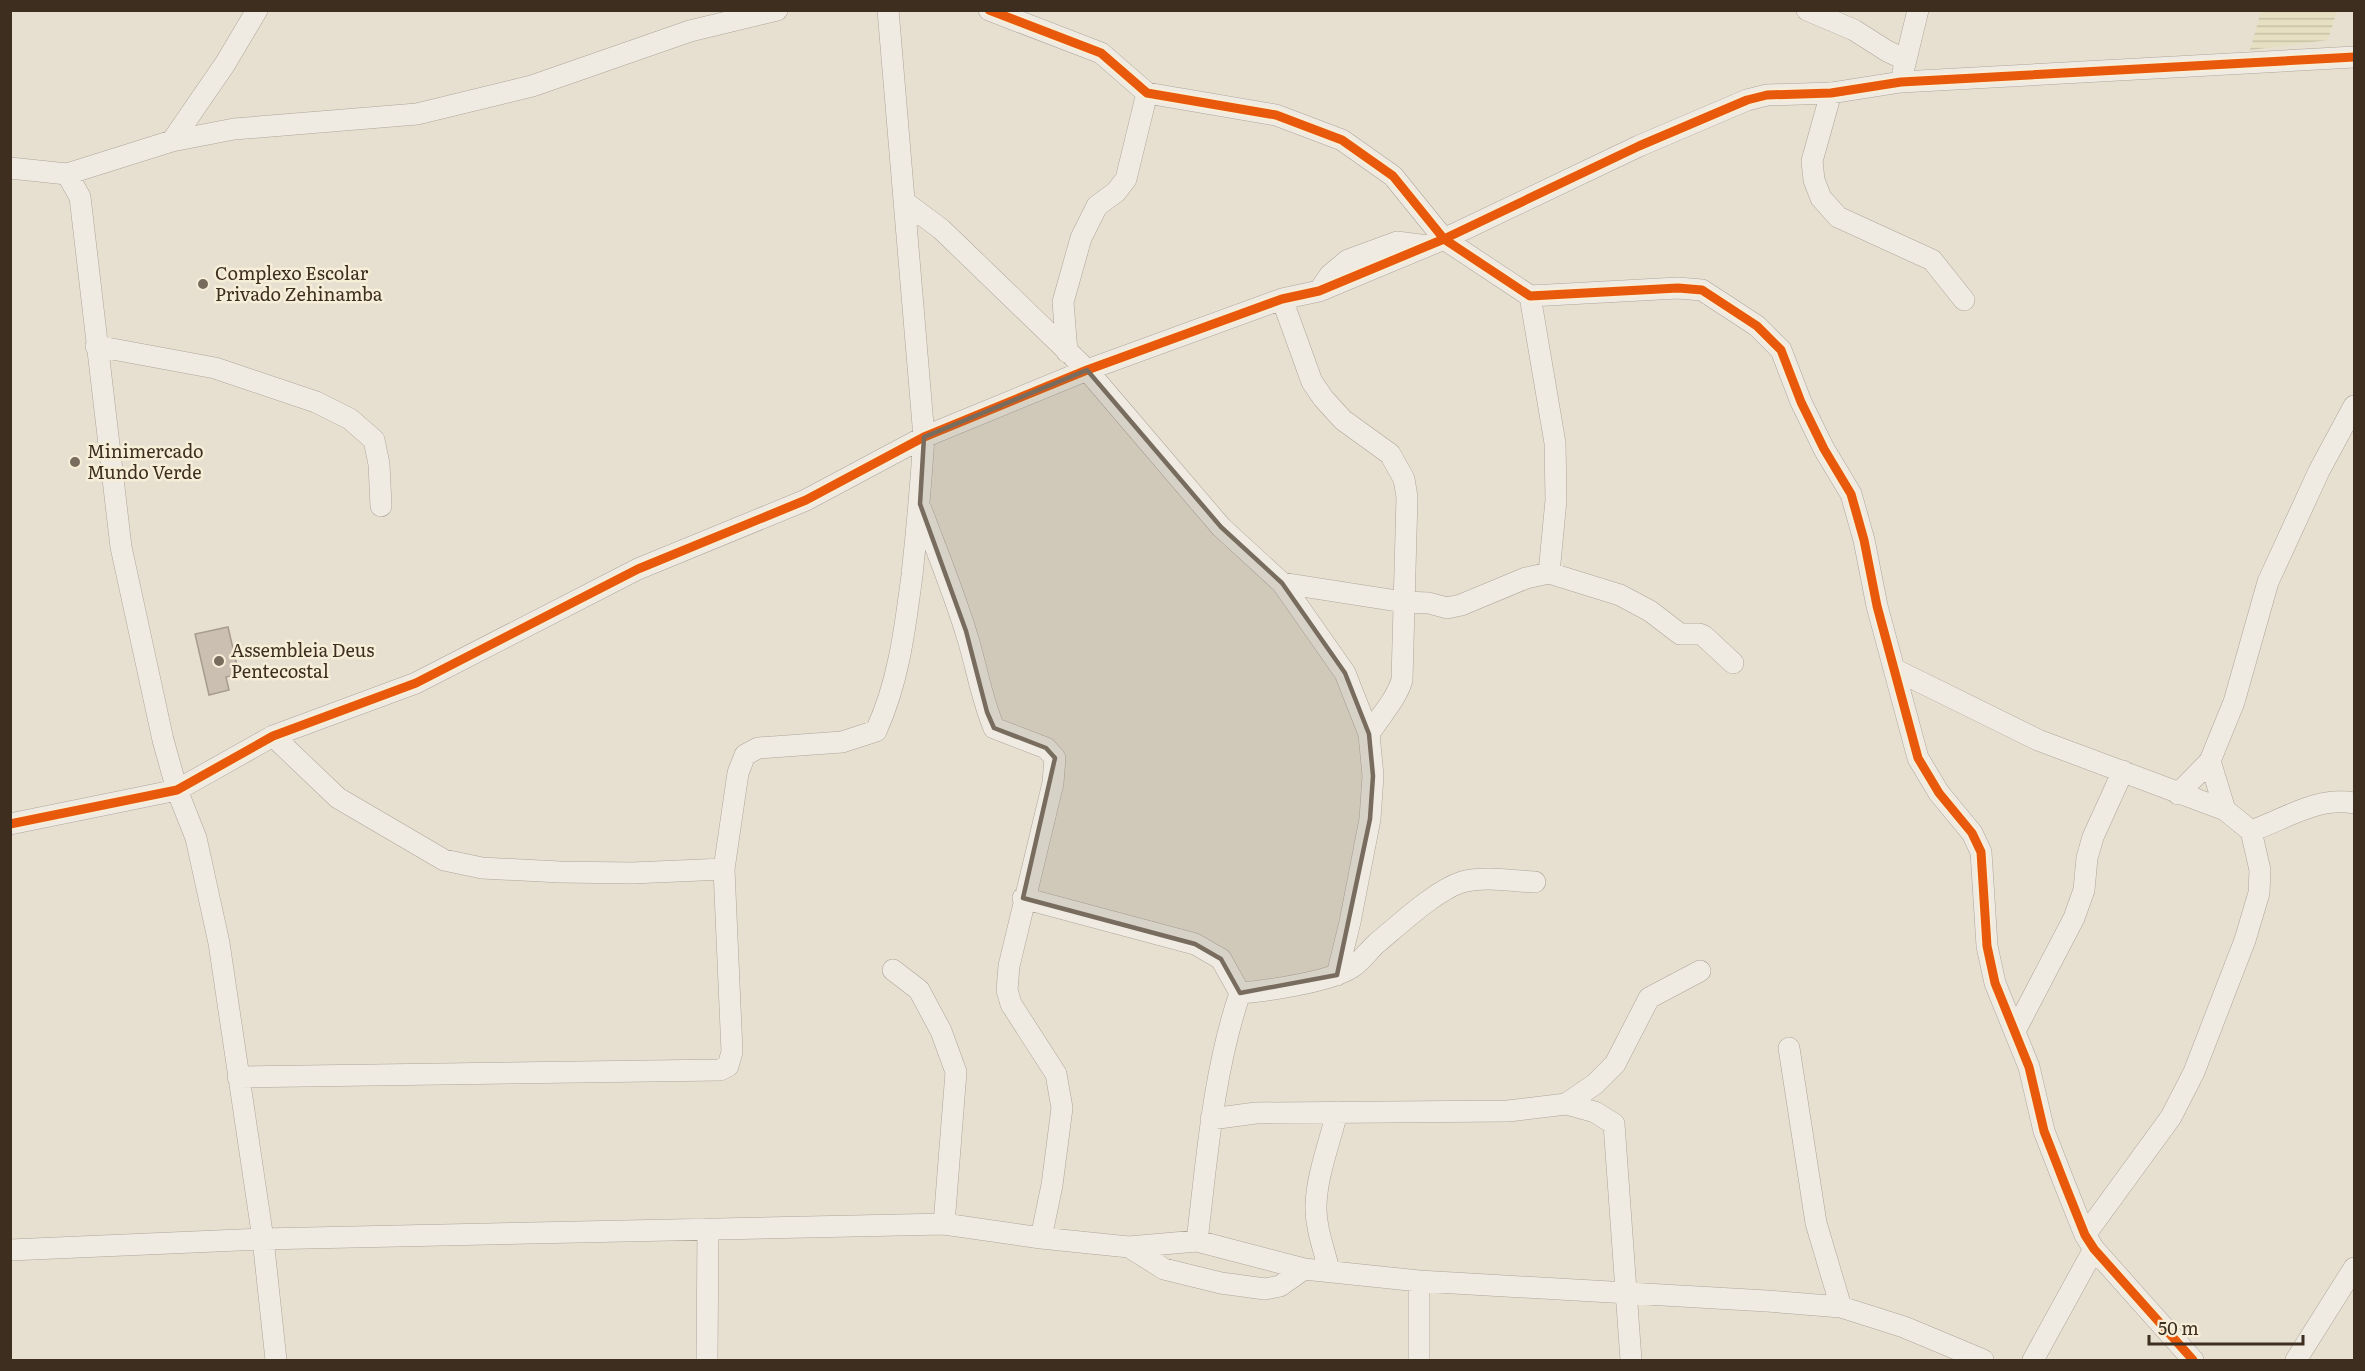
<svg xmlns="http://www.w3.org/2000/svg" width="2365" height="1371" viewBox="0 0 2365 1371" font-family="Literata,serif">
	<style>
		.farmland { fill: url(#farmland-rules) }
		.building { fill: #cbbfb2; stroke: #a89c90; stroke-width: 1.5 }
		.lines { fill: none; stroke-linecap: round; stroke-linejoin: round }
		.street-casing { stroke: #ada599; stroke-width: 22 }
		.street { stroke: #efebe3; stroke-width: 21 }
		.cycleway-casing { stroke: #f7eed8; stroke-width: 13 }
		.cycleway { stroke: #e8590c; stroke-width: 9 }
		.marked { fill: #786c5e; fill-opacity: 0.2; stroke: #786c5e; stroke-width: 4.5; stroke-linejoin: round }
		.poi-dot { fill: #786c5e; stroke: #f7eed8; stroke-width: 2 }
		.labels { text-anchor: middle; stroke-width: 5; stroke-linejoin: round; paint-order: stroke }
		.poi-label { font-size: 18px; fill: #3d2e20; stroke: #f7eed8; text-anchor: start }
	</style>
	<defs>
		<pattern id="farmland-rules" width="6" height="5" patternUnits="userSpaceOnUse" patternTransform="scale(1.5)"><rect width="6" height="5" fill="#e6dfc2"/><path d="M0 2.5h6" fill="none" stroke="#c6c0a6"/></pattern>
	</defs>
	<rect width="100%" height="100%" fill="#e7e0d1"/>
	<!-- farmland -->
	<path class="farmland" d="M2261,11V10L2337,11L2328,40L2250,50Z"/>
	<!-- building -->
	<path class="building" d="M228,627L239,674L226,677L229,690L209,695L195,634Z"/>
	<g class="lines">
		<defs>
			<path id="street" d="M989,10L1101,53L1147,93L1276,115L1342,140L1393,176L1444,239L1530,296L1678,288L1702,290L1757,326L1781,350L1801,402L1824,449L1851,494L1864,540L1877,606L1918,758L1939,793L1972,833L1981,852L1987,946L1995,983L2029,1067L2044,1131L2065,1185L2085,1235L2094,1249L2193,1360
				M1807,10L1854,30L1887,51L1906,60
				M1903,72L1918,10
				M1831,93L1812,161L1814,180L1821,198L1838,217L1932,260L1964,300
				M172,141L225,64L257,10
				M10,168L67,174L172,141L234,129L417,114L532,86L690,31L777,10
				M67,174L80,197L121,547L163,740L177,790L196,838L219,943L263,1239L276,1360
				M906,203L941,229L1087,370L1221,527L1282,583L1345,673L1369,734L1373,776L1370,819L1350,922L1337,975
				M1321,288L1330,275L1348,260L1397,242L1427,246
				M1530,296L1555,443L1556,500L1549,573
				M1282,299L1312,382L1323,398L1343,420L1390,454L1404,479L1407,497L1402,680C1396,700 1380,716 1369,734
				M96,346L215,368L316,402L350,419L374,440L379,464L381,506
				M1067,352L1063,302L1081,238L1097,206L1116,192L1126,179L1147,93
				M921,509C937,552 955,595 968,639C977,669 982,700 994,728L1046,748L1055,758L1053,783L1009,966L1007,990L1011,1004L1056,1074L1062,1108L1052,1185L1041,1238
				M1282,583L1404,602L1429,603L1447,608L1461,605L1526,578L1549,573L1620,595L1650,611L1680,634H1699L1704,636L1733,663
				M1894,669L2038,740L2225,810L2251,831L2260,870L2259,893L2245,940L2194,1072L2171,1117L2085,1235
				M273,736L338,798L444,860L482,868L560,872L632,873L724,869
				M2210,761L2225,810
				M2178,794L2210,761L2234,702L2268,582L2319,471L2354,406
				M10,824L177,790L273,736L416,683L638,569L806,500L924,437L1087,370L1282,299L1319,291L1444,239L1639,146L1747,100L1767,95L1831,93L1901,82L2354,57
				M2251,831C2285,819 2318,796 2354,803
				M1023,898L1195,944L1221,959L1240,993
				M893,970L919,990L941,1031L956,1072L944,1224
				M2015,1031L2074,918L2084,890L2087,858L2093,837L2123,771
				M1789,1048L1816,1223L1841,1307
				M238,1077L720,1070L728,1066L732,1052L724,869L738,773L745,755L758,748L842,742L876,731C899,681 905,628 912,575C917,529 921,483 924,437L888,10
				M1566,1104L1595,1084L1615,1064L1649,998L1700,971
				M1211,1119L1256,1113L1508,1111L1566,1104L1595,1112L1614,1124L1631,1360
				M1197,1241C1207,1158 1213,1073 1240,993C1266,991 1329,982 1351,968C1361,962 1368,951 1377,943C1399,925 1436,890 1462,882C1485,876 1512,881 1535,882
				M1129,1247L1164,1269L1221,1283L1265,1289L1280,1286L1304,1269
				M10,1250L263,1239L944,1224L1041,1238L1129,1247L1197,1241L1304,1269L1419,1281L1767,1301L1841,1307L1904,1327L1983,1360
				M1329,1270C1324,1249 1315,1226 1316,1205C1317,1174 1330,1142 1337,1112
				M1419,1281V1360
				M707,1360L708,1229
				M2033,1360L2094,1249
				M2296,1360L2354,1268"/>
		</defs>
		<!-- street casing -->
		<use href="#street" class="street-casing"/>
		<!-- street -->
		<use href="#street" class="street"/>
		<defs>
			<path id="cycleway" d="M989,10L1101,53L1147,93L1276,115L1342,140L1393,176L1444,239L1530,296L1678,288L1702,290L1757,326L1781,350L1801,402L1824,449L1851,494L1864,540L1877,606L1918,758L1939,793L1972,833L1981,852L1987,946L1995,983L2029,1067L2044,1131L2065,1185L2085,1235L2094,1249L2193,1360
				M10,824L177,790L273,736L416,683L638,569L806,500L924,437L1087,370L1282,299L1319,291L1444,239L1639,146L1747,100L1767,95L1831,93L1901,82L2354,57"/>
		</defs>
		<!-- cycleway casing -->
		<use href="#cycleway" class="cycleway-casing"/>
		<!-- cycleway -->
		<use href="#cycleway" class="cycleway"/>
	</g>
	<!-- marked area -->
	<path class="marked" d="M1087,370L1221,527L1282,583L1345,673L1369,734L1373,776L1370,819L1337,975L1240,993L1221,959L1195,944L1023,898L1055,758L1046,748L994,728L987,712L966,631L920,504L924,437Z"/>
	<!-- markers -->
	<g class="poi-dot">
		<circle cx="203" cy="284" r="6"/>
		<circle cx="75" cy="462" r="6"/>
		<circle cx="219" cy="661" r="6"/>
	</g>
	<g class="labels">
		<!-- poi labels -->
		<g class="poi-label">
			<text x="215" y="280">Complexo Escolar<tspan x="215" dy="21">Privado Zehinamba</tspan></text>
			<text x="87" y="458">Minimercado<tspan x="87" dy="21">Mundo Verde</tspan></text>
			<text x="231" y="657">Assembleia Deus<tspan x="231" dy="21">Pentecostal</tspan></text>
		</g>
	</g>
	<!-- border -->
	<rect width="2365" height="1371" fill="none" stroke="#3d2e20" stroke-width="24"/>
	<!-- scale -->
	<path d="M2149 1335v9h154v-9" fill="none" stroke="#3d2e20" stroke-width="3"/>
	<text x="2158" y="1335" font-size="18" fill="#3d2e20" stroke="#f7eed8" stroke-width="4.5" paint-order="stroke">50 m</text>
</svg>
